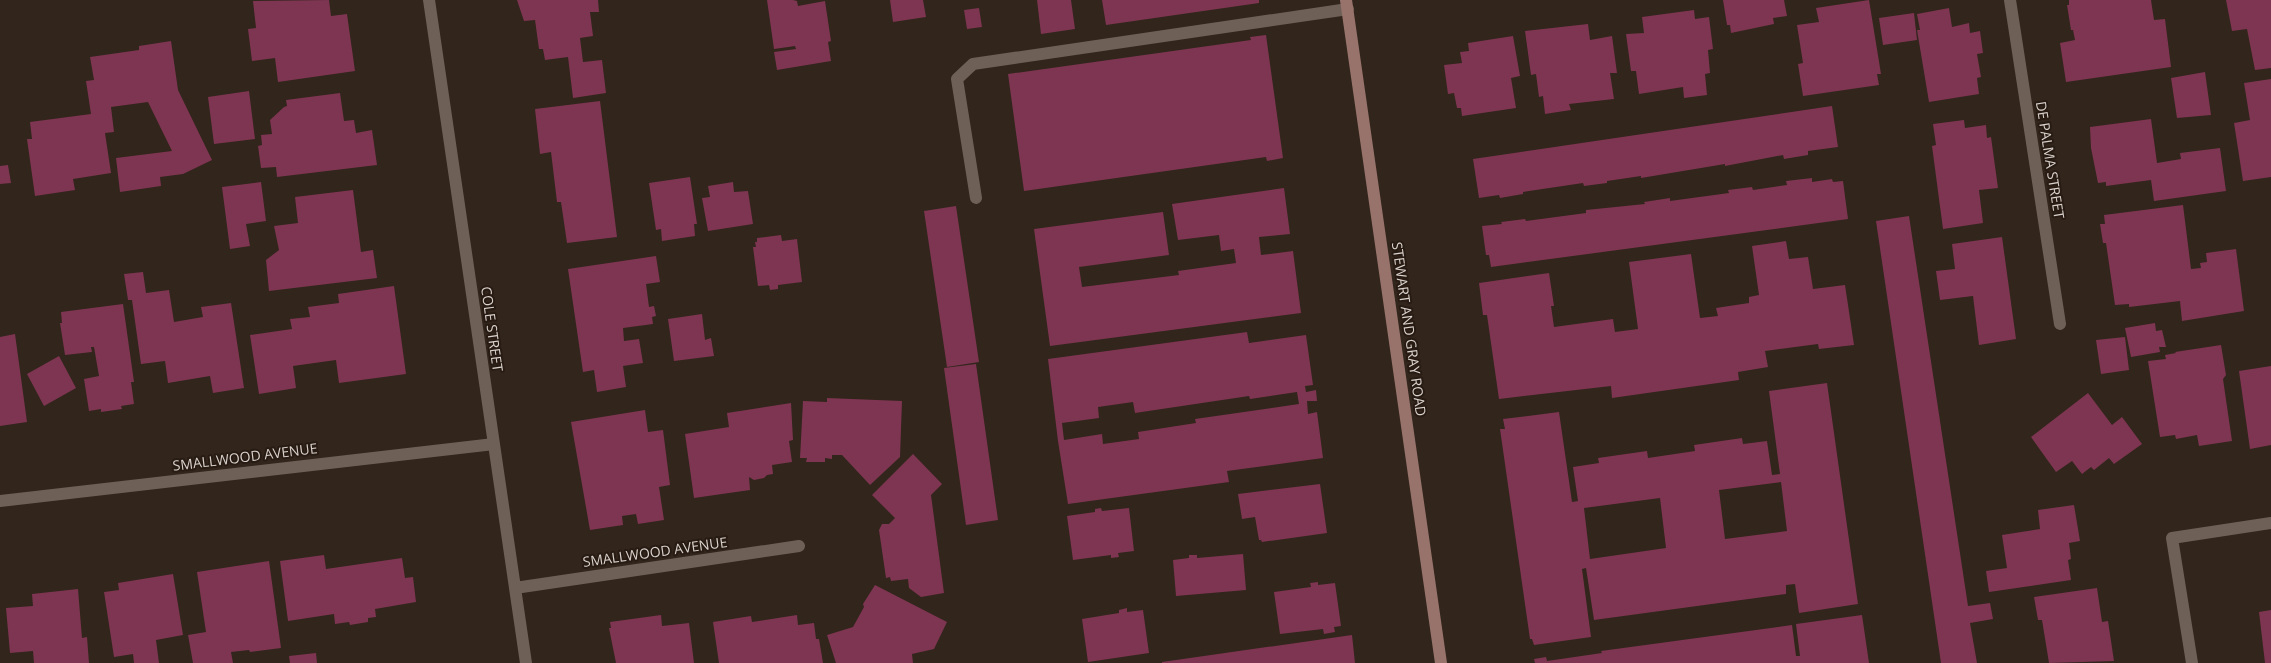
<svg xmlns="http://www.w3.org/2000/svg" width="2271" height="663" viewBox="0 0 2271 663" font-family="'Open Sans',sans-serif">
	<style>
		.building { fill: #7e3551; fill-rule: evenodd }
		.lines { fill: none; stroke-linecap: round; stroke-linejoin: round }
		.service { stroke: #6e6056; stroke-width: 12 }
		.minor { stroke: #6e6056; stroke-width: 12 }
		.secondary { stroke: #97736b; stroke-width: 12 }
		.labels { text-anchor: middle; stroke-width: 4; stroke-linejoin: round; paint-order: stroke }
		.street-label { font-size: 14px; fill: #dad2cc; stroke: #271b13 }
	</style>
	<rect width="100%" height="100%" fill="#31251c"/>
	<!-- building -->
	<path class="building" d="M329,0L331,16L347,14L355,71L278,82L275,58L252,61L248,29L256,28L253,1Z
		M517,0H598L599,12H590L593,36L580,38L583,62L602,60L606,93L573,98L568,57L545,60L543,49H539L535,20L524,21Z
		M767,0H793L797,1L798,6L825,1L831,41L828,42L831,61L777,70L774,52L796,49L795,46L774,49Z
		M890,0H923L926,17L893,22Z
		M1037,0H1071L1075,29L1041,34Z
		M1102,0H1259V3L1106,25Z
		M1723,0H1784L1787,16L1773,18L1774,24L1731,33L1730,25H1727Z
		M1869,0L1881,74H1877L1879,85L1803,96L1798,64L1803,63L1797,25L1819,22L1816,8Z
		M2069,0H2151L2154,20L2165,19L2171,67L2066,82L2060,43L2075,40L2073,30H2071L2067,5H2069Z
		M2226,0H2271V68L2255,70L2247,29L2232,31Z
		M979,8L982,27L967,29L964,10Z
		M1949,8L1952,27L1969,23L1970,33L1980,31L1983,53L1977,54L1981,77L1977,78L1979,94L1929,102L1917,30H1920L1917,14Z
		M1694,10L1695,19L1709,17L1713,49L1708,50L1710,73L1705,74L1707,95L1684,98L1683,87L1639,94L1636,71H1631L1626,34L1644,33L1642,17Z
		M1914,13L1917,40L1883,45L1879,18Z
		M1588,24L1590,40L1612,36L1617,73H1610L1614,99L1569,104L1571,110L1545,114L1543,96L1539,97L1536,74L1531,75L1525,31Z
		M1266,35L1283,158L1267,161L1266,157L1024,191L1008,74L1251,40L1250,37Z
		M1513,36L1520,76L1511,78L1516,108L1462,116L1461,108H1457L1454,93L1448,94L1444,65L1462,63L1460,52L1469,51L1468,43Z
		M171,41L178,90L212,160L183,174L160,177L161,186L120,192L116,158L172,151L148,102L111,107L114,132L105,133L111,173L73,179L75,190L35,196L27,139H32L30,122L91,114L86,81L94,80L90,57L139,50V46Z
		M2205,72L2211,115L2177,118L2171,78Z
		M2271,79V177L2243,181L2234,123L2250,120L2244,83Z
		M249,91L255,139L214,144L208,97Z
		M340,93L344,121L354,120L356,133L372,130L377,165L277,177L276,167L261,168L258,146L262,145L261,135L272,134L270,120L284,107L287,106L286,100Z
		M600,101L617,237L567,243L561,202H557L551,152L540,154L535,109Z
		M1832,106L1838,147L1808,151V155L1784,159L1783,155L1725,166V164L1641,178V176L1607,181V183L1584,186L1583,183L1523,192V194L1500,198L1499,195L1479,198L1473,159Z
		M2151,119L2157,163L2181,159L2180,153L2220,148L2226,191L2154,201L2151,180L2106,186V182L2098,183L2091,148L2090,127Z
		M1964,120L1965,128L1986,125L1987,138L1991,137L1998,188L1979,190L1983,223L1943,229L1932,146L1936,145L1933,124Z
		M8,165L11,183L0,184V166Z
		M690,177L697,224H694L695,236L662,241L661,229L656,230L649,183Z
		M1812,178V182L1832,179L1833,182L1843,181L1848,219L1491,267L1489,255H1486L1482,226L1502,224L1501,222L1525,219L1526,221L1586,213V210L1645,204L1644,202L1670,198V201L1729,193L1728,190L1752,187L1753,190L1787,185L1786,181Z
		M261,182L266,221L246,224L250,246L230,249L222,187Z
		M733,182L734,192L748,191L753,224L708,231L702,198L710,197L708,186Z
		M1284,188L1290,234L1259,237L1261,255L1293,251L1301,313L1050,346L1034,229L1163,212L1169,255L1079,267L1082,287L1179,275L1178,271L1236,263L1234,249L1221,251L1219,235L1178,240L1172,204Z
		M353,190L361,252L373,250L377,278L269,291L266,260L279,250L274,226L298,223L295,197Z
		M2183,205L2191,269L2201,268L2200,263L2207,262L2206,253L2236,249L2244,311L2182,321L2180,301L2129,307V304L2115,305L2106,243H2103L2100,224H2105L2104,215Z
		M956,206L979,362L947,367L924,211Z
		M1909,216L1968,606L1990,603L1993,619L1970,623L1977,663H1941L1876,221Z
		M781,235L782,241L797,239L802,282L778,285V289L770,290L769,285L758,286L753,247H756L755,242H757V238Z
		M2002,237L2016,339L1979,345L1973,296L1940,300L1936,271L1955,269L1952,244Z
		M1786,241L1789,259L1808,257L1813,289L1845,285L1854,345L1819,349L1818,344L1765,351L1768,367L1738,372L1739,380L1612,398L1611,386L1499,399L1487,315H1483L1479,283L1549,273L1554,306H1551L1554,327L1613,319L1615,332L1638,329L1629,262L1691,254L1700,318L1718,316L1716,308L1749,303V297L1759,295L1752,246Z
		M656,256L660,282L646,284L649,307L654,306L656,316L652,317L653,324L623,328L624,341L639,339L643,363L623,366L626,387L597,392L594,370L583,372L568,269Z
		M143,272L146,293L169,290L174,322L203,317L201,307L231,303L244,388L213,393L210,376L168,383L165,361L141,364L132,300H128L124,274Z
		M394,286L406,374L339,383L336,360L293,366L296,388L259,394L250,335L292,329L290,319L310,317L308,307L339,303L338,294Z
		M123,304L134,382H131L134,404L121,406L122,409L101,412V409L89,411L84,379L99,376L94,347H91L92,352L65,355L60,323H62L61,312Z
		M702,314L705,340L711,338L714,356L674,361L668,319Z
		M2155,323L2156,331L2162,330L2166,347H2159L2160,352L2131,357L2125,328Z
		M1247,332L1249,343L1306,335L1313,385L1305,386L1306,392L1316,390L1317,401H1307L1308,414L1317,412L1323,458L1227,471L1229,482L1068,504L1058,441L1048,359ZM1297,392L1299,404L1195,419L1196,423L1138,432L1139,439L1103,444L1102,434L1064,440L1062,423L1099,418L1098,407L1133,402L1135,413L1249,396L1250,399Z
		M15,334L27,422L0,426V337Z
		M2125,337L2129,370L2101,374L2096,340Z
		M2221,345L2226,375L2223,379L2232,441L2199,446L2197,435L2176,439L2175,435L2160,437L2148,361L2166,359L2165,355L2176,353L2175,352Z
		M59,356L76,388L44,406L27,374Z
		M976,364L998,520L966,525L944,368Z
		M2271,366V445L2250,449L2239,371Z
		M1827,383L1858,604L1799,613L1795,584L1786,585V594L1594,620L1586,568L1582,569L1591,637L1534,645L1532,639H1530L1500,429H1505L1503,419L1559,412L1572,502L1578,501L1573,467L1599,463L1598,458L1647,451L1648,458L1695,451L1694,445L1742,438L1743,444L1767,441L1772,475L1780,474L1769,391ZM1781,482L1787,531L1725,539L1719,490ZM1660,498L1666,548L1590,559L1584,508Z
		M2088,393L2112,425L2122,417L2142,444L2114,464L2109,458L2094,470L2091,467L2082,474L2072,461L2056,472L2031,437Z
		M827,398L902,401L900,457L870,485L842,455H832V459L825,458V462H806L807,458H800L803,401L827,402Z
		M791,403L793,440L789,441L792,462L772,465L773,474L767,475L764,478L754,480L749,477L750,490L694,498L685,434L729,427L727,413Z
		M645,410L648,432L663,430L670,485L659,487L664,520L638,524L636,514L622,516L623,525L590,530L571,422Z
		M913,454L942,484L931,495L944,593L921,597L909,588L908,579L891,581L890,577L886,578L879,530L882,524H889L895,518L872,495Z
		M1320,484L1327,533L1262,542L1261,540H1259L1255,517L1242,519L1238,494Z
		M2074,505L2080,541L2069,543L2071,559L2068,560L2071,580L1989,592L1986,571L2007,568L2002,535L2040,529L2038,510Z
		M1101,508L1102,511L1129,508L1134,551L1118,553L1119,557L1111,558V555L1073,560L1067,516L1095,512V509Z
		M1243,554L1246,590L1176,596L1173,560L1189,558V555H1197V558Z
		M324,555L326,569L402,558L405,578L413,577L416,602L375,609L376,617L368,618V622L350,625L349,622L335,624L334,614L288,621L280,561Z
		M269,561L281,648L250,652L249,650L231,652L233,663H193L188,635L206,632L197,572Z
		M173,574L183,635L156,640L159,663H134L133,654L114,657L104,592L119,590L118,583Z
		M1318,582V585L1335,583L1341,626L1334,627L1335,632L1324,634L1323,629L1280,634L1274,592L1311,587L1310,583Z
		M875,585L947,622L934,649L912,654L913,663H836L827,635L853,627L864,607L863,604Z
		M2097,588L2102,622L2108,621L2114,661L2049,663L2042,620H2038L2034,597Z
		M78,589L82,638L87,637L89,663H34L33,651L10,653L6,608L33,606L32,594Z
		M1127,608V612L1143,610L1149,653L1088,662L1082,619L1119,613V610Z
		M2271,610V663H2265L2259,612Z
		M661,615L662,626L689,623L694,663H616L609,628H611L610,622Z
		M797,615L798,625L814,623L816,639H819L823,663H719L713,622L751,616L752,622Z
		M1862,615L1869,663H1535L1534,659L1546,657L1547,661L1602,653L1601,651L1792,625L1796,656H1800L1796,624Z
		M1352,635L1355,663H1162V662Z
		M316,653L317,663H290L289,656Z"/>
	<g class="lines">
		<!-- service -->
		<path class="service" d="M976,198L957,79L973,64L1348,9"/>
		<!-- minor -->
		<path class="minor" d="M429,0L526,663
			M2010,0L2060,324
			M0,501L494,444
			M515,588L799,546
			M2192,663L2172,538L2271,523"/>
		<!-- secondary -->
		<path class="secondary" d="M1346,0L1441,663"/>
	</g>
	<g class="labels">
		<!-- street labels -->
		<g class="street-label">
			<text transform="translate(2050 160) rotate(81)" y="5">DE PALMA STREET</text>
			<text transform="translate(492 329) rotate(82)" y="5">COLE STREET</text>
			<text transform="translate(1409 329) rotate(82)" y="5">STEWART AND GRAY ROAD</text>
			<text transform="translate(245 457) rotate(-7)" y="5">SMALLWOOD AVENUE</text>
			<text transform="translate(655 552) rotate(-8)" y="5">SMALLWOOD AVENUE</text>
		</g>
	</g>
</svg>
